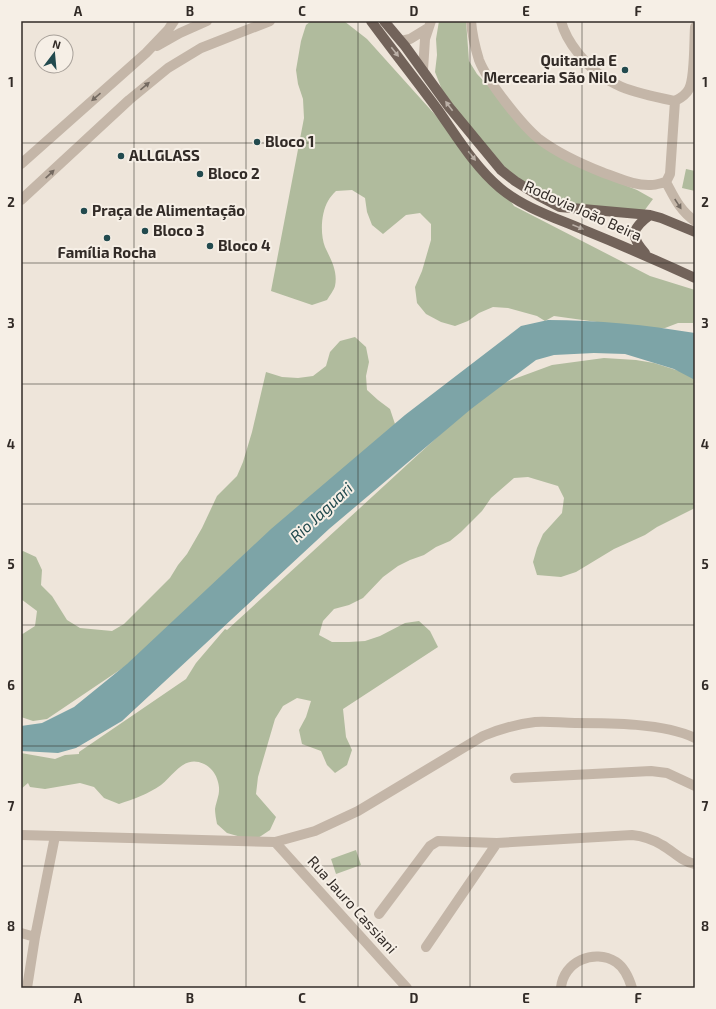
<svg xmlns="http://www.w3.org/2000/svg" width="716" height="1009" viewBox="0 0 716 1009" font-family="'Exo 2',sans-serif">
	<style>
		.green { fill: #b0bb9d }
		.water { fill: #7da4a7 }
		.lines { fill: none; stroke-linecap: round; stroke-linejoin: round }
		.minor { stroke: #c4b6a8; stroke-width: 10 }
		.tertiary { stroke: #c4b6a8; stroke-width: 10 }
		.primary { stroke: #72635a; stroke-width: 10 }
		.oneway { fill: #bbb0a7 }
		.oneway2 { fill: #746a61 }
		.grid { fill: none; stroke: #322b27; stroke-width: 1; stroke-opacity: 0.55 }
		.poi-dot { fill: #224a4e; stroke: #f6efe6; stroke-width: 1.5 }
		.labels { text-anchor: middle; stroke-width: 4; stroke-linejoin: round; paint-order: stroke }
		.poi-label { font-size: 15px; font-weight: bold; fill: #322b27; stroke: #f6efe6; text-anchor: start }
		.street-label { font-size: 15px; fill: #322b27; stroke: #f6efe6 }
		.water-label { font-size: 16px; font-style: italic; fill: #224a4e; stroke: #f6efe6 }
		.neatline { fill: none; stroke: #322b27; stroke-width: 1.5 }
		.grid-label { font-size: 13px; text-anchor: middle; font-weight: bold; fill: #322b27 }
	</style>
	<rect width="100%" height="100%" fill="#eee5da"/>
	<!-- green -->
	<path class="green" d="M311,21H344L367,39L474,158L506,194L514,206L650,276L695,290V340L693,323H678L665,328L647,329L554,316L545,321L537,316L508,308L493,307L479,313L468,321L455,326L441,322L426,314L417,303L415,287L422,271L431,240V224L420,213L406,215L383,234L372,225L367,212L365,198L352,190L336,191C333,194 330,197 328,201C321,213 320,234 325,247C331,260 338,271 335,286C334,290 330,295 327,300L312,305L271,291L304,118L303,99L298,84L296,70L301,41L306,25Z
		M439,21H466L469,61L477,74L531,131L612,180L637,190L653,199L644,211L558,202L531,187L504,168L446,100L435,72L437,55L436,39Z
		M686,169L695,171V191L682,188Z
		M355,337L366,347L369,362L366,376L367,390L378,400L390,409L395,424L182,628L47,719L33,721L21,717V635L35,626L37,611L21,599V552L23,551L36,557L42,570L41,585L52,596L67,620L80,628L112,631L124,624L170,578L178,565L187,554L202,528L217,496L237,476L243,462L252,432L266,372L282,377L298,378L313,376L326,366L330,352L340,341Z
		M604,358L636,360L654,363L695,376V508L657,527L645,535L614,549L576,572L561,577L537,575L533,562L537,548L543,534L562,513L564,498L558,486L528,477L514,478L491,498L482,511L461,532L450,541L436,547L424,555L410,560L398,566L383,577L363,598L349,605L334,609L323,621L319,635L332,642H349L365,641L380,636L405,623L419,621L430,631L438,647L343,709L346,737L352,750L347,765L335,773L327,765L321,751L302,744L299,730L306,717L311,701L297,698L283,706L275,719L258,777L256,794L276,817L270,830L258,838L241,837L227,833L217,824C216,819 215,813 215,809C217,798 221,793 218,782C216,774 212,769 206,765C185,753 175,774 161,785C148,794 134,799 119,804L104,798L94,787L80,783L45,789L30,787L28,783L21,789V753L55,759L65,755L79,754V752L186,679L196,663L225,629L227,630L482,396L498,385L552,365Z
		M356,850L361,865L336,874L331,859Z"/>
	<!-- water -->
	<path class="water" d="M548,320C598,320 646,325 695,333V380L674,369L625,354L594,353L554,355L536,360L471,409L329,529L122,721L76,748L58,753L21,751V726L42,723L74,707L127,664L271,529L405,415L521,326Z"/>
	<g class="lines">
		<!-- minor -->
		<path class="minor" d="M471,21C472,34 475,47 479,60C487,81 522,125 539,139C559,154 581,164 604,173C619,178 635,186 651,185C656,185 661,183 666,182
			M561,21C564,33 570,43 578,53C604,87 635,93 675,101
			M401,41L410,39L428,28
			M157,46L180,33L207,21
			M423,70L425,39L431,21
			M675,101C681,98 686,95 689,89C695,78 694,41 695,27
			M21,164L146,53L168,30L174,21
			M666,182L670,174L675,101
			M666,182C674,197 680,211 695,221
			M21,200L129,100L168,68L201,48L270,21
			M515,778L651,771L667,773L695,786
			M275,842L407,988
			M379,914L430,846L438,841L497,843L632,835C643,836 652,839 662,845C673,851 682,862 695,864
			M21,933L35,937
			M426,947L497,843
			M27,988L35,937L55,836
			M561,988C563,962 594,948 616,962C625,968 629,978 632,988"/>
		<!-- tertiary -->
		<path class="tertiary" d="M21,835L275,842L315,831L358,811L483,736C500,729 517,724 535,722C548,721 562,723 575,723C609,723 664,723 695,738"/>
		<!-- primary -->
		<path class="primary" d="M371,21C393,51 416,80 438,110C457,137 475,167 500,188C524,208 556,218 584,230C621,245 658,261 695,278
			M384,21L405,46L449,107L501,170L515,181L539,196L560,207L650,215L661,218L695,232
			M645,253C630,236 631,229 650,215"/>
	</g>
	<!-- one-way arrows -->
	<defs><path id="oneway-solid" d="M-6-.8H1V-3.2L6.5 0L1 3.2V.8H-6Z"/></defs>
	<g class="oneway">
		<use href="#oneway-solid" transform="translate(395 52) rotate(52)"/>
		<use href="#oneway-solid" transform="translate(449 106) rotate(-127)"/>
		<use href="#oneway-solid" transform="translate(472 156) rotate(52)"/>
		<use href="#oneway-solid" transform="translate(578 227) rotate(22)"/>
	</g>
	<g class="oneway2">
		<use href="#oneway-solid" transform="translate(145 86) rotate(-40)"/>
		<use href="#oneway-solid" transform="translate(96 97) rotate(139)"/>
		<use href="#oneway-solid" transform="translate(50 174) rotate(-43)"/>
		<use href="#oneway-solid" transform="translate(678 204) rotate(57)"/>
	</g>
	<!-- grid -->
	<path class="grid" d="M134,21V988M246,21V988M358,21V988M470,21V988M582,21V988M21,143H695M21,263H695M21,384H695M21,504H695M21,625H695M21,746H695M21,866H695"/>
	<!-- markers -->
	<g class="poi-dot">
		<circle cx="625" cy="70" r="4"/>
		<circle cx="257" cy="142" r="4"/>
		<circle cx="121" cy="156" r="4"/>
		<circle cx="200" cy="174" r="4"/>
		<circle cx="84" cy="211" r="4"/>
		<circle cx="145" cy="231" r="4"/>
		<circle cx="107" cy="238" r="4"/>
		<circle cx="210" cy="246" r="4"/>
	</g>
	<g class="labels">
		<!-- poi labels -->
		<g class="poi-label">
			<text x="617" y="66" text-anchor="end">Quitanda E<tspan x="617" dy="17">Mercearia São Nilo</tspan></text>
			<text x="265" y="147">Bloco 1</text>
			<text x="129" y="161">ALLGLASS</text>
			<text x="208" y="179">Bloco 2</text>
			<text x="92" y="216">Praça de Alimentação</text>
			<text x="153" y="236">Bloco 3</text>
			<text x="218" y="251">Bloco 4</text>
			<text x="107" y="258" text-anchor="middle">Família Rocha</text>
		</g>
		<!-- street labels -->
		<g class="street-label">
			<text transform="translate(583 211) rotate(24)" y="5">Rodovia João Beira</text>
			<text transform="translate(352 905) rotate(48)" y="5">Rua Jauro Cassiani</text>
		</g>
		<!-- water labels -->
		<g class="water-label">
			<text transform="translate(321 512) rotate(-43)" y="6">Rio Jaguari</text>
		</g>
	</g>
	<!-- border -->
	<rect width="716" height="1009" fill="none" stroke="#f6efe6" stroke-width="44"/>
	<!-- north arrow -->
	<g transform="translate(54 54) rotate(16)"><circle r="19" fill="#f6efe6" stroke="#a8a19a"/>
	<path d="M0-3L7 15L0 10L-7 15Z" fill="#224a4e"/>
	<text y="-6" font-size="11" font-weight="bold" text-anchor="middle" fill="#322b27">N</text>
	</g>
	<rect x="22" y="22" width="672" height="965" class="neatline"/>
	<g class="grid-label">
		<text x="78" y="16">A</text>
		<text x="190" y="16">B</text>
		<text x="302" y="16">C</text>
		<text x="414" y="16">D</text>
		<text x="526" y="16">E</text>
		<text x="638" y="16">F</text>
		<text x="11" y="87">1</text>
		<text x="705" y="87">1</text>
		<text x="11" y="207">2</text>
		<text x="705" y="207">2</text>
		<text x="11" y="328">3</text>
		<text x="705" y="328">3</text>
		<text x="11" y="449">4</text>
		<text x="705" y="449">4</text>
		<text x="11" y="569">5</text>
		<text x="705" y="569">5</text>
		<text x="11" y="690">6</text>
		<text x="705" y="690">6</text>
		<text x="11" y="811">7</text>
		<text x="705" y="811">7</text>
		<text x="11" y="931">8</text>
		<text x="705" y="931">8</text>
		<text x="78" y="1003">A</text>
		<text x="190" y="1003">B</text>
		<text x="302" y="1003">C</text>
		<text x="414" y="1003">D</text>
		<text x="526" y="1003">E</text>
		<text x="638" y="1003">F</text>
	</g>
</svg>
